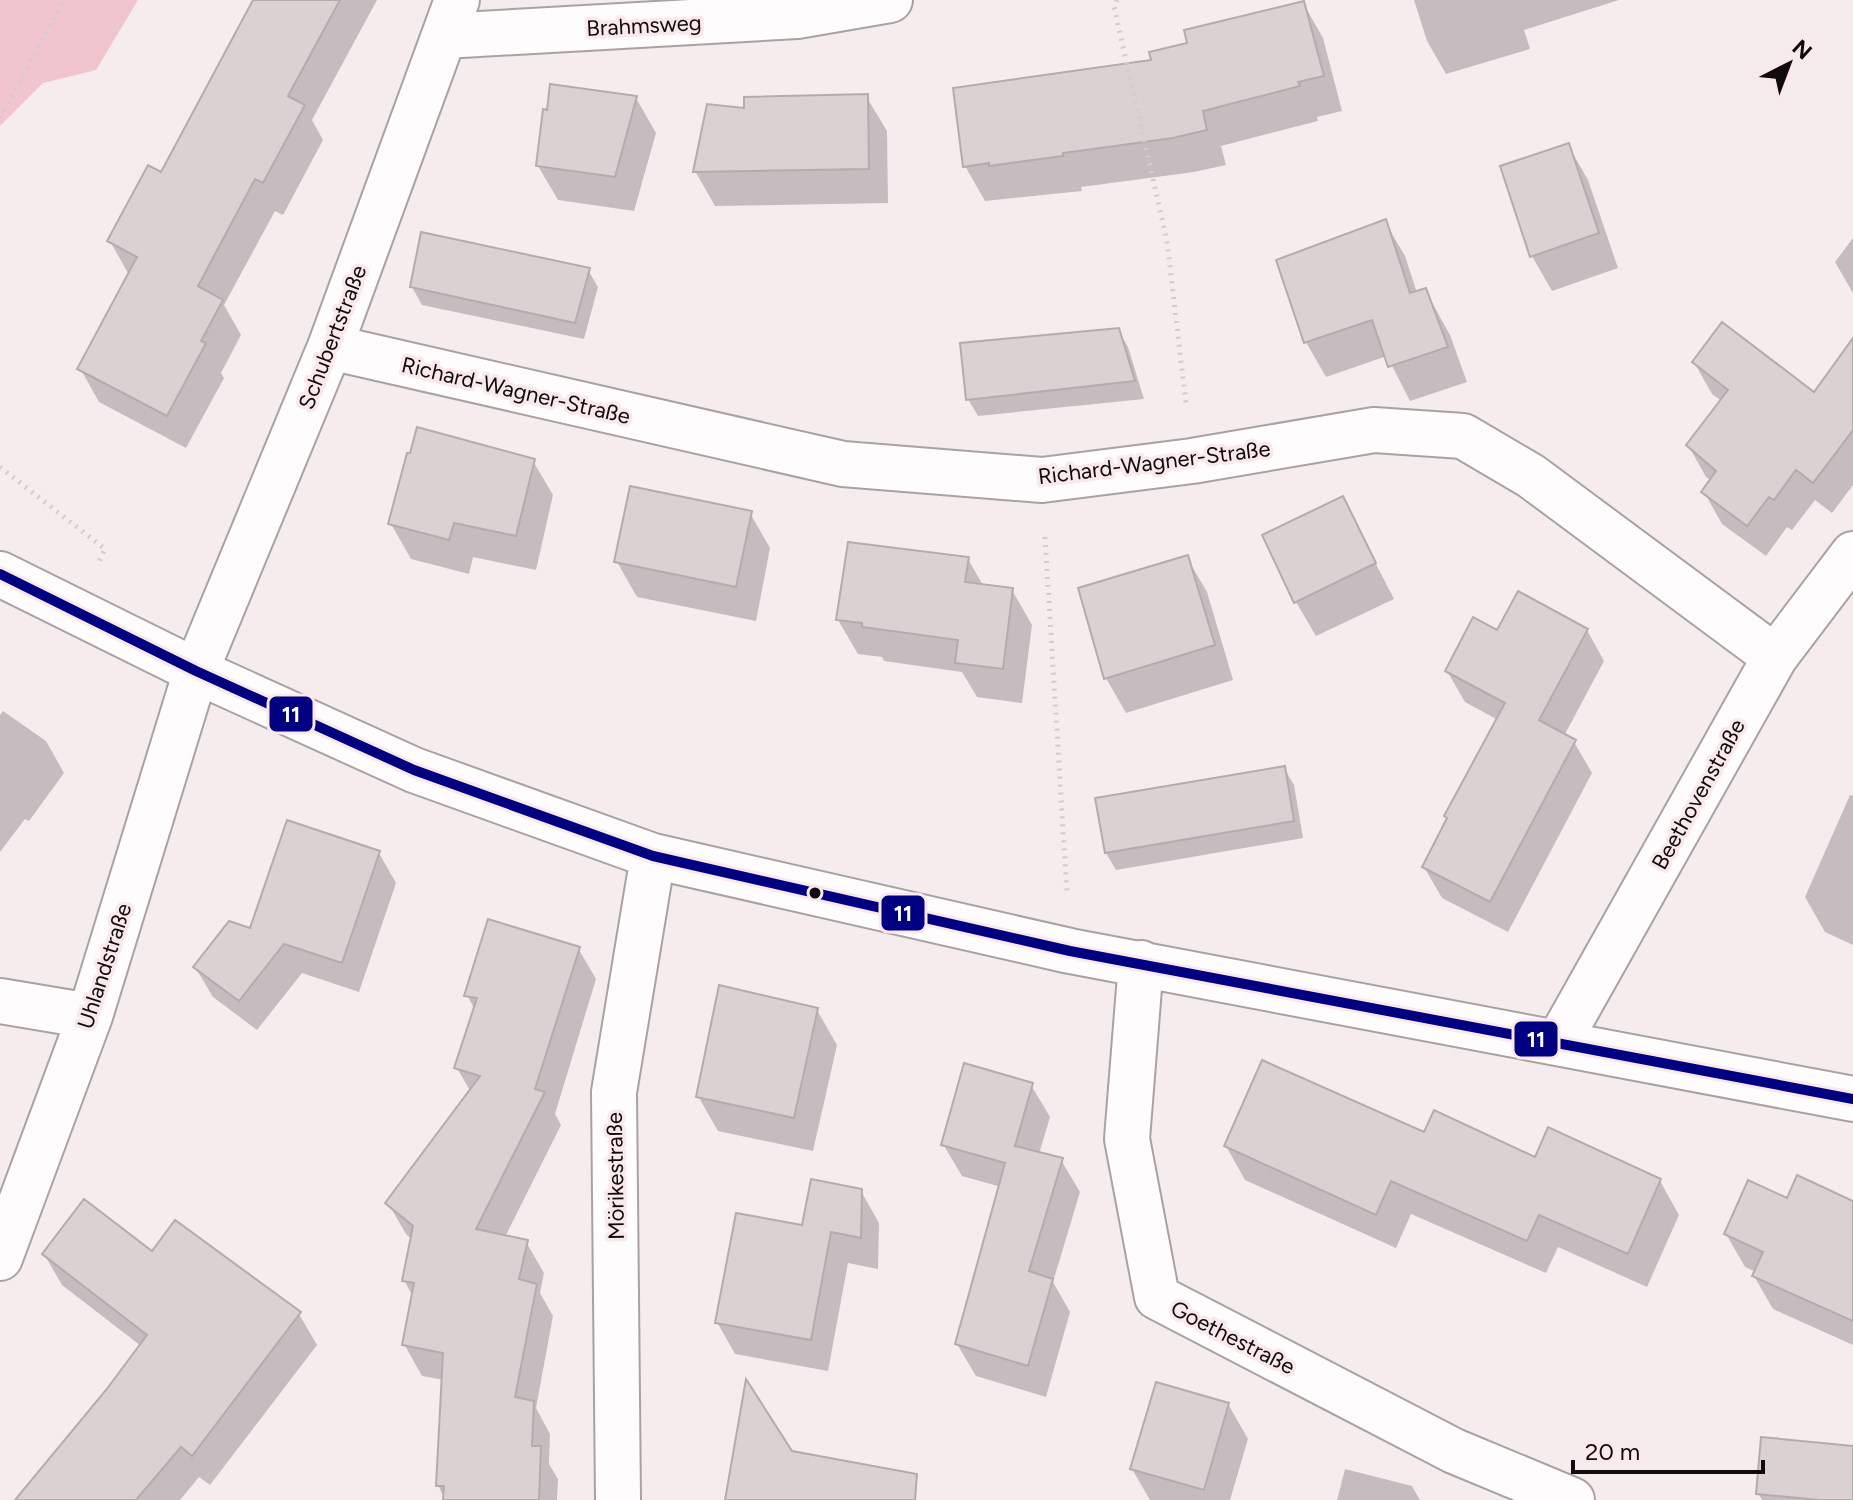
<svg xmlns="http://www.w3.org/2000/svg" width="1853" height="1500" viewBox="0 0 1853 1500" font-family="Figtree,sans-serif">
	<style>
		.green { fill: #f1c5cd }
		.shadow { fill: #0003 }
		.building { fill: #d9d1d2; stroke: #b3acad; stroke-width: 2 }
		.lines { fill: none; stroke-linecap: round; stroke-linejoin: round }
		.street-casing { stroke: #a9a2a3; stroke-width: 48 }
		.path { stroke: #d1cdcf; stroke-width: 5; stroke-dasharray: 2 6; stroke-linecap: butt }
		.street { stroke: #fefcfc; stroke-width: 44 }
		.bus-1-casing { stroke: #fae8eb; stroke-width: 16 }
		.bus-1 { stroke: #000080; stroke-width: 10 }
		.bus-dot { fill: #100b0c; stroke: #fae8eb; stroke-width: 3 }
		.labels { text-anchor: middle; stroke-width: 7; stroke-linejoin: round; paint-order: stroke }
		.street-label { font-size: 22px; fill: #100b0c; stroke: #fae8eb }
		.line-badge { stroke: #fae8eb; stroke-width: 3 }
		.badge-label { font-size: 22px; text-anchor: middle; font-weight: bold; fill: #fff }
	</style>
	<rect width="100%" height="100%" fill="#f6ecee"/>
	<!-- green -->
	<path class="green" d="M0,0H138L96,70L43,83L0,126Z"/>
	<!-- shadow -->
	<path class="shadow" d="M255,0H377L312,120L323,140L283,215L275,211L224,305L241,335L221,373L224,378L186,448L99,402L80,368L129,275L110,241L162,175Z
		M1414,0H1619L1524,30L1530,49L1446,74L1427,41Z
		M1303,3L1323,38L1342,111L1317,117L1318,121L1221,146L1226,165L1194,172L1081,187L1082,191L985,201L965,166L1189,44Z
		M866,96L887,131L888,203L715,206L695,171L746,110Z
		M636,98L656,133L634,211L558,200L538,166Z
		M1568,145L1588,180L1618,268L1552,291L1532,256Z
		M1385,222L1405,256L1417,293L1425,290L1450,335L1467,382L1410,401L1387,356L1326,377L1306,342Z
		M1853,238V293L1835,262Z
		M588,270L598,287L584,339L422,305L412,287Z
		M1118,330L1128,347L1144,399L978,416L968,399Z
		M1853,344V485L1832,513L1815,500L1792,530L1787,527L1766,556L1722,524L1704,492L1712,481L1706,477L1688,445L1722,401L1712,394L1694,362L1814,395Z
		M533,461L553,495L536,570L473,557L469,574L411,559L391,524Z
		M1342,498L1394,599L1316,636L1296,602Z
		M750,513L770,548L756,621L637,597L617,562Z
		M1187,558L1207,592L1233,680L1126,713L1106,678Z
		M968,559L984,587L1012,590L1032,625L1022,703L977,697L962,672L884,661L882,657L858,654L838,620Z
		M1587,630L1604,661L1564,736L1574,742L1592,773L1508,932L1442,898L1424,867L1498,720L1465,702L1447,671L1498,633Z
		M3,711L46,741L64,773L29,821L25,819L0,852V715Z
		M1284,768L1294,785L1303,838L1116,870L1106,853Z
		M1850,795L1853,796V945L1825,932L1805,897Z
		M379,853L396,883L359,992L302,973L257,1030L213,997L195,967Z
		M578,948L596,979L555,1114L561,1125L505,1237L526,1242L544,1273L540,1293L553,1316L536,1408L550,1434L549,1464L558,1479L557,1500H445L438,1485L444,1380L422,1376L404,1344L413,1297L404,1280L412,1240L406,1234L388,1203L471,1092L457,1068L475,1010L467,995Z
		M817,1010L837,1045L813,1151L718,1131L698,1096Z
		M1031,1085L1050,1117L1039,1154L1061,1160L1080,1192L1053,1282L1070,1312L1046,1397L976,1376L957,1344L1001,1187L962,1176L943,1144Z
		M1425,1135L1536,1159L1660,1181L1679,1215L1647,1287L1558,1247L1546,1273L1411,1214L1396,1248L1245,1180L1226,1146Z
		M861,1191L879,1223L878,1269L848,1263L828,1371L735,1354L717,1322L804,1228Z
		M1788,1200L1853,1203V1345L1773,1309L1754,1276L1756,1272L1745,1267L1726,1234Z
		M44,1254H152L299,1314L317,1345L210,1485L199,1477L180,1500H18L141,1346L62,1285Z
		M1228,1404L1248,1439L1230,1500H1150L1132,1469Z
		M1853,1448V1500H1762L1758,1493Z
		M1345,1469L1412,1486L1420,1500H1337Z"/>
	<!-- building -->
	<path class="building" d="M253,0H340L288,96L305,105L263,183L255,179L198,286L223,300L201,341L206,343L167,416L77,369L137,257L107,241L148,165L161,172Z
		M1304,1L1324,76L1298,82L1300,86L1203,111L1207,130L1173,138L1063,153V156L989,166V163L963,167L953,88L1151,60L1149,52L1187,43L1184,30Z
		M550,84L637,96L615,177L536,166L543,109L547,110Z
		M868,94L869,169L693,172L707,104L744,108V97Z
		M1569,143L1599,233L1530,257L1500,166Z
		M1386,219L1410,293L1426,288L1448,347L1388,367L1372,320L1304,343L1276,260Z
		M421,232L590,268L575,323L410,287Z
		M1722,322L1814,392L1853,338V430L1813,483L1796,470L1774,500L1769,497L1747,526L1701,492L1716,471L1686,445L1728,390L1692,362Z
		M1119,328L1135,381L966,400L960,343Z
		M417,427L535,459L516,536L454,523L449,540L388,524L407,453H410Z
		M630,486L752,511L736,587L614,562Z
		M1343,496L1376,563L1294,603L1262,535Z
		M848,542L969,557L965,582L1013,588L1003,669L955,663L958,640L862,627V623L836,620Z
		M1188,555L1215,645L1104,679L1078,588Z
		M1518,591L1588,629L1539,720L1576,740L1490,902L1422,867L1447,818L1444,816L1505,703L1445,671L1473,617L1497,630Z
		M1285,766L1294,821L1105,853L1095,798Z
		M287,820L380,851L342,963L284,944L239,1001L193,967L229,921L250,928Z
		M488,919L580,947L535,1089L545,1092L476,1229L528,1240L519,1279L537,1284L515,1397L534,1401L532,1446H541L539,1500H443L444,1486H436L443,1353L402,1345L414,1283L402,1281L413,1226L385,1203L480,1076L454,1068L477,998L464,996Z
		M719,985L818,1008L794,1118L696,1097Z
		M1262,1060L1424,1132L1434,1110L1535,1157L1548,1127L1661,1179L1628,1254L1539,1215L1527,1241L1391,1181L1376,1215L1224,1146Z
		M964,1063L1033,1083L1015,1146L1063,1158L1029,1271L1053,1279L1028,1366L955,1344L1005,1163L941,1145Z
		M1797,1175L1853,1201V1321L1752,1276L1763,1252L1724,1234L1748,1180L1787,1198Z
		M811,1179L862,1189L861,1238L831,1232L811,1340L715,1323L736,1213L802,1225Z
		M84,1199L152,1251L175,1220L301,1312L192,1456L181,1447L136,1500H15L106,1390L147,1335L42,1254Z
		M746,1379L792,1451L917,1474L915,1500H725Z
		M1156,1382L1229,1403L1204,1490L1130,1469Z
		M1761,1437L1853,1446V1500H1819L1756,1494Z"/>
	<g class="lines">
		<defs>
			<path id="street" d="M444,36L797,16L890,0
				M330,347L843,464L1042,480L1192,461L1374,430L1463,436L1531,476L1775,657
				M0,574L196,671L414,770L653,856L1070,951L1853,1099
				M1141,963L1127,1139L1157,1297L1454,1451L1572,1500
				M0,1001L90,1016
				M1558,1043L1775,657L1853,554
				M0,1258L90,1016L196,671L330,347L457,0
				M618,1500L614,1092L653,856"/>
		</defs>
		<!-- street casing -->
		<use href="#street" class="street-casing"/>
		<!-- path -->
		<path class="path" d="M1117,0L1114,7L1167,241L1186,404
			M0,118L64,0
			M0,467L105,549L99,562
			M1045,537L1067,894"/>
		<!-- street -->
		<use href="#street" class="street"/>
		<defs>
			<path id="bus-1" d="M0,574L196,671L414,770L653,856L1070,951L1853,1099"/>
		</defs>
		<!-- bus-1 casing -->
		<use href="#bus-1" class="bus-1-casing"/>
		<!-- bus-1 -->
		<use href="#bus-1" class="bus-1"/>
	</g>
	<!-- markers -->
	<circle class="bus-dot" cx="815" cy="893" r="7"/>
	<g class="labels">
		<!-- street labels -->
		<g class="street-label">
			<text transform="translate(644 25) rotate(-3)" y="8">Brahmsweg</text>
			<text transform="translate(332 337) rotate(-69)" y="8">Schubertstraße</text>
			<text transform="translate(516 390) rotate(13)" y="8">Richard-Wagner-Straße</text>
			<text transform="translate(1154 462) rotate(-7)" y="8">Richard-Wagner-Straße</text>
			<text transform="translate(1698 794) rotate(-61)" y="8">Beethovenstraße</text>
			<text transform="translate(104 966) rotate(-72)" y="8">Uhlandstraße</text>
			<text transform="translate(615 1176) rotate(-91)" y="8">Mörikestraße</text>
			<text transform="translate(1233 1337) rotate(27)" y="8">Goethestraße</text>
		</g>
	</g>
	<g class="line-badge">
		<rect x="268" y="695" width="46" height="38" rx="8" fill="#000080"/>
		<rect x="880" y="894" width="46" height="38" rx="8" fill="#000080"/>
		<rect x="1513" y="1020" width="46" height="38" rx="8" fill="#000080"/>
	</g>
	<g class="badge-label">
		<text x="291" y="722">11</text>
		<text x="903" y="921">11</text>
		<text x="1536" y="1047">11</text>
	</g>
	<!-- north arrow -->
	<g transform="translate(1789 64) rotate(42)" stroke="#fae8eb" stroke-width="6" paint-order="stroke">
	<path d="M0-6L14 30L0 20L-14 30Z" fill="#100b0c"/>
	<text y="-12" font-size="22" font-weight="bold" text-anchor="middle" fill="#100b0c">N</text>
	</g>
	<!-- scale -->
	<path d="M1573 1460v12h190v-12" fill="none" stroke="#100b0c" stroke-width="4"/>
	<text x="1585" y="1460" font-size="24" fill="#100b0c" stroke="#fae8eb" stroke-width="6" paint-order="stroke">20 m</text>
</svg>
